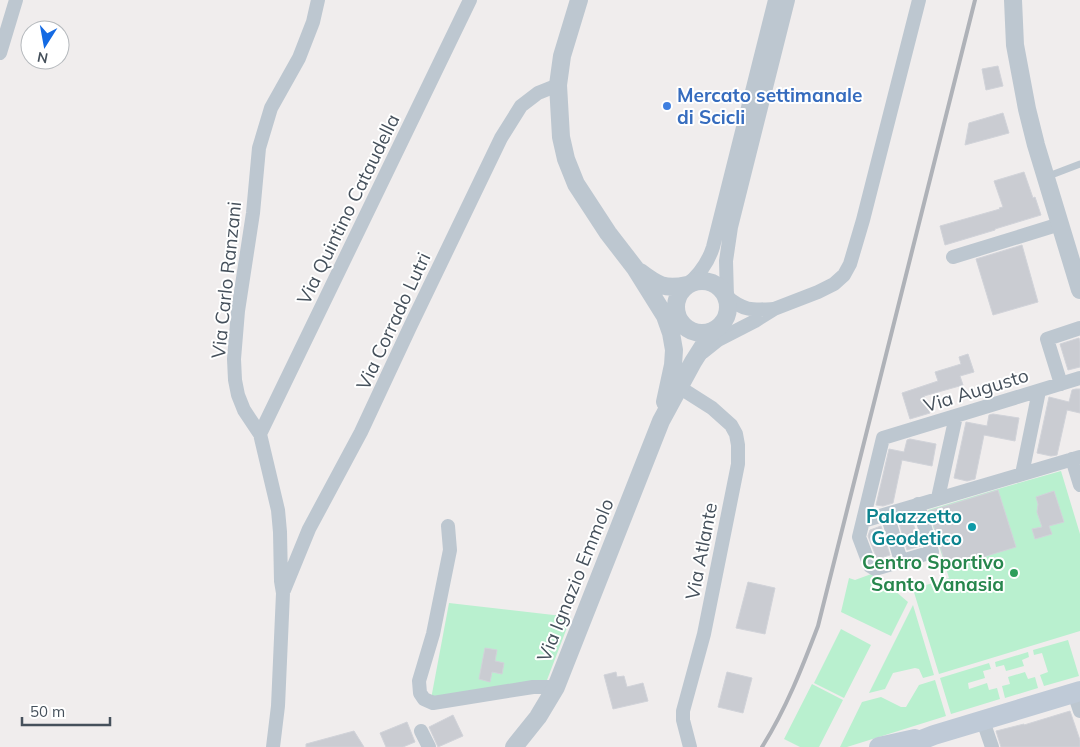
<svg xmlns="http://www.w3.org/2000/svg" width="1080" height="747" viewBox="0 0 1080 747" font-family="Mulish,sans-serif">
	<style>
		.green { fill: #b9f0cf }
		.building { fill: #caccd2; stroke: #d1d3d9 }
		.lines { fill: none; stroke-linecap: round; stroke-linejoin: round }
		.service { stroke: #bdc7d0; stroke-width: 7 }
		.minor { stroke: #bdc7d0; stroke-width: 14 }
		.tertiary { stroke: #bdc7d0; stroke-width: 18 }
		.secondary { stroke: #bfcad7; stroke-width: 20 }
		.rail { stroke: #afb2b8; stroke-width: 4 }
		.shop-dot { fill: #3f7fe0; stroke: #fff; stroke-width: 2 }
		.culture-dot { fill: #0f9aa8; stroke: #fff; stroke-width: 2 }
		.leisure-dot { fill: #2e9e5b; stroke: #fff; stroke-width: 2 }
		.labels { text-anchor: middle; stroke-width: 4; stroke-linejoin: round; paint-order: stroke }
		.shop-label { font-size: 19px; font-weight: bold; fill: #366cbe; stroke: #fff; text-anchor: start }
		.street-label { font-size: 19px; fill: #45505b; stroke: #fff }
		.culture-label { font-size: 19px; font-weight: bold; fill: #0d838f; stroke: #fff; text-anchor: end }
		.leisure-label { font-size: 19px; font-weight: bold; fill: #27864d; stroke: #fff; text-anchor: end }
	</style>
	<rect width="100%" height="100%" fill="#f0eded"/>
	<!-- green -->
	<path class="green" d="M1061,471L1080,534V631L939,674L913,589L949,578L928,510L998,489Z
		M874,573L908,602L891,636L841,612L849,578L855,580Z
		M449,603L571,617L547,680L431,699Z
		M913,605L934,675L923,678L919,669L915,668L893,673L885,689L869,693Z
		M841,629L871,645L844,698L814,683Z
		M1068,640L1079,676L1044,686L1040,675L1048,672L1042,653L1034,655L1033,650Z
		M1028,652L1029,657L1022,660L1024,666L1006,671L1004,665L996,667L995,662Z
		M989,663L991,669L983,671L985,678L968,683L969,689L987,683L989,690L997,688L1000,699L951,714L940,678Z
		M1025,672L1028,679L1035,677L1038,688L1005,698L1002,686L1010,684L1008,677Z
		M935,680L946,716L847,747H840L862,702L881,697L901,707H906L919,685Z
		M812,684L843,700L819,747H800L784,739Z"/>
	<!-- building -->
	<path class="building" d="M998,66L1003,86L986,90L982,69Z
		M1003,113L1009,133L965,145L969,123Z
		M1024,172L1033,198L1035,197L1041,215L995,229V230L945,245L940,226L1000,209L999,208L1003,207L994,181Z
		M1022,245L1038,302L993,315L976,259Z
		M1079,338L1080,342V367L1068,370L1060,344Z
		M968,354L974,372L960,376L963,385L924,396L930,413L910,419L902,393L938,381L935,372L961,364L959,357Z
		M1076,389H1080V413L1067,410L1057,455L1051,456L1037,453L1049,397L1069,402L1072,390Z
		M993,414L1019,418L1015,441L984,435L975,479L967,481L954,478L966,422L987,426L989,415Z
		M910,439L936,444L932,466L902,460L893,503L883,506L876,505L889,449L904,452L907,440Z
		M998,490L1016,547L947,568L929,511Z
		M1054,491L1064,522L1049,526L1052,534L1035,539L1032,529L1042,527L1037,512L1038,504L1036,497Z
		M911,516L920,546L907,550L898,520Z
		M881,526L890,555L877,559L868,536L870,530Z
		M748,582L775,588L765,634L736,628Z
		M485,648L497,650L495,661L504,663L502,674L492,672L490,682L479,679Z
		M616,672L617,677L624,676L627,687L643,683L648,701L613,709L604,675Z
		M727,672L752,678L743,713L718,707Z
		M1070,711L1080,740V747H1001L996,731L1024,724V725Z
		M453,715L463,736L438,747L429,727Z
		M407,722L415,742L403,747H386L380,733Z
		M354,731L364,747H306V744Z"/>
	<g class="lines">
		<!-- service -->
		<path class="service" d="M1046,177L1080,164"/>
		<!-- minor -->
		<path class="minor" d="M0,53L16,0
			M953,257L1060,224
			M687,285C700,274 708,263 713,247L775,0
			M773,309C752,310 744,311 727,297L726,261L731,227L788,0
			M703,352L718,340L755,321L774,309L818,292L834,284L844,275L850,264L863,220L919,0
			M1061,384L1047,339L1080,328
			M679,387L712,408L731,425L736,434L738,445V464L704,634L683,711V720L690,747
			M260,434L470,0
			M1072,459L1080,485
			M1022,474L1039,391
			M938,498L956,416
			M918,504L932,552L875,569L870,566L859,537L883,438L1080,378
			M887,514L901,561
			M863,521L1080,457
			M448,526L450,550L433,634L419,681L420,693L424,699L433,703L533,687H556
			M284,590L309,529L361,432L410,327L501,138L521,106L538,93L558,85
			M1074,693L1080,711
			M983,721L992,747
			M421,731L429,747
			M273,747L278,706L283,593L281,581L280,532L278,510L260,434L244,410L238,395L235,380L234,359L238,311L253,213L259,148L271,108L299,58L313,22L318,0"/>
		<!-- tertiary -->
		<path class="tertiary" d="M579,0L562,56L558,85L561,137L566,159L576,184L608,233L635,268L665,316L671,333L674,350L673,365L665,402
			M1013,0L1015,45L1027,109L1036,145L1080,290
			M640,272C657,285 665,290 687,285
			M676 307a26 26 0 1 1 52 0a26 26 0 1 1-52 0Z
			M514,747L538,717L556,687L661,421L693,362L712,332"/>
		<!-- secondary -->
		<path class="secondary" d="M879,747L915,739
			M903,747L934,735L1080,691"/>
		<!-- rail -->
		<path class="rail" d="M762,747C786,709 802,668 818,626L975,0"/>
	</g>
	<!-- markers -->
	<circle class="shop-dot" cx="667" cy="106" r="5"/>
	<circle class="culture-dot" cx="972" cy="527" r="5"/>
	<circle class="leisure-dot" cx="1014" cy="573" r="5"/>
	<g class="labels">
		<!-- shop labels -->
		<g class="shop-label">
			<text x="677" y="102">Mercato settimanale<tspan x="677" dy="22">di Scicli</tspan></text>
		</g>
		<!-- street labels -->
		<g class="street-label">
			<text transform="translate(348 209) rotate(-64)" y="7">Via Quintino Cataudella</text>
			<text transform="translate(226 280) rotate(-84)" y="7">Via Carlo Ranzani</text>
			<text transform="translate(393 321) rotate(-65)" y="7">Via Corrado Lutri</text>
			<text transform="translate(976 390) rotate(-17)" y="7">Via Augusto</text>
			<text transform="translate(701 551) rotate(-79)" y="7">Via Atlante</text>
			<text transform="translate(575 580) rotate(-68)" y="7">Via Ignazio Emmolo</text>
		</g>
		<!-- culture labels -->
		<g class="culture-label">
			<text x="962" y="523">Palazzetto<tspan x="962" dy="22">Geodetico</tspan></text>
		</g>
		<!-- leisure labels -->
		<g class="leisure-label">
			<text x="1004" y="569">Centro Sportivo<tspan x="1004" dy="22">Santo Vanasia</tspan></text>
		</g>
	</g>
	<!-- north arrow -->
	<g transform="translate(45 45) rotate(191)"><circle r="24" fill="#ffffff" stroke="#b5b9bd"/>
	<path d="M0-4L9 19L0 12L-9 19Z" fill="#146ae3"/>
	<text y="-8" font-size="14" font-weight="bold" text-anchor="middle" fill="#45505b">N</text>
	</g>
	<!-- scale -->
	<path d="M22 717v8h88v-8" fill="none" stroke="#45505b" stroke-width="2.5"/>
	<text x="30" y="717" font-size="15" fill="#45505b" stroke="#ffffff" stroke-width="4" paint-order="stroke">50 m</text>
</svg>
